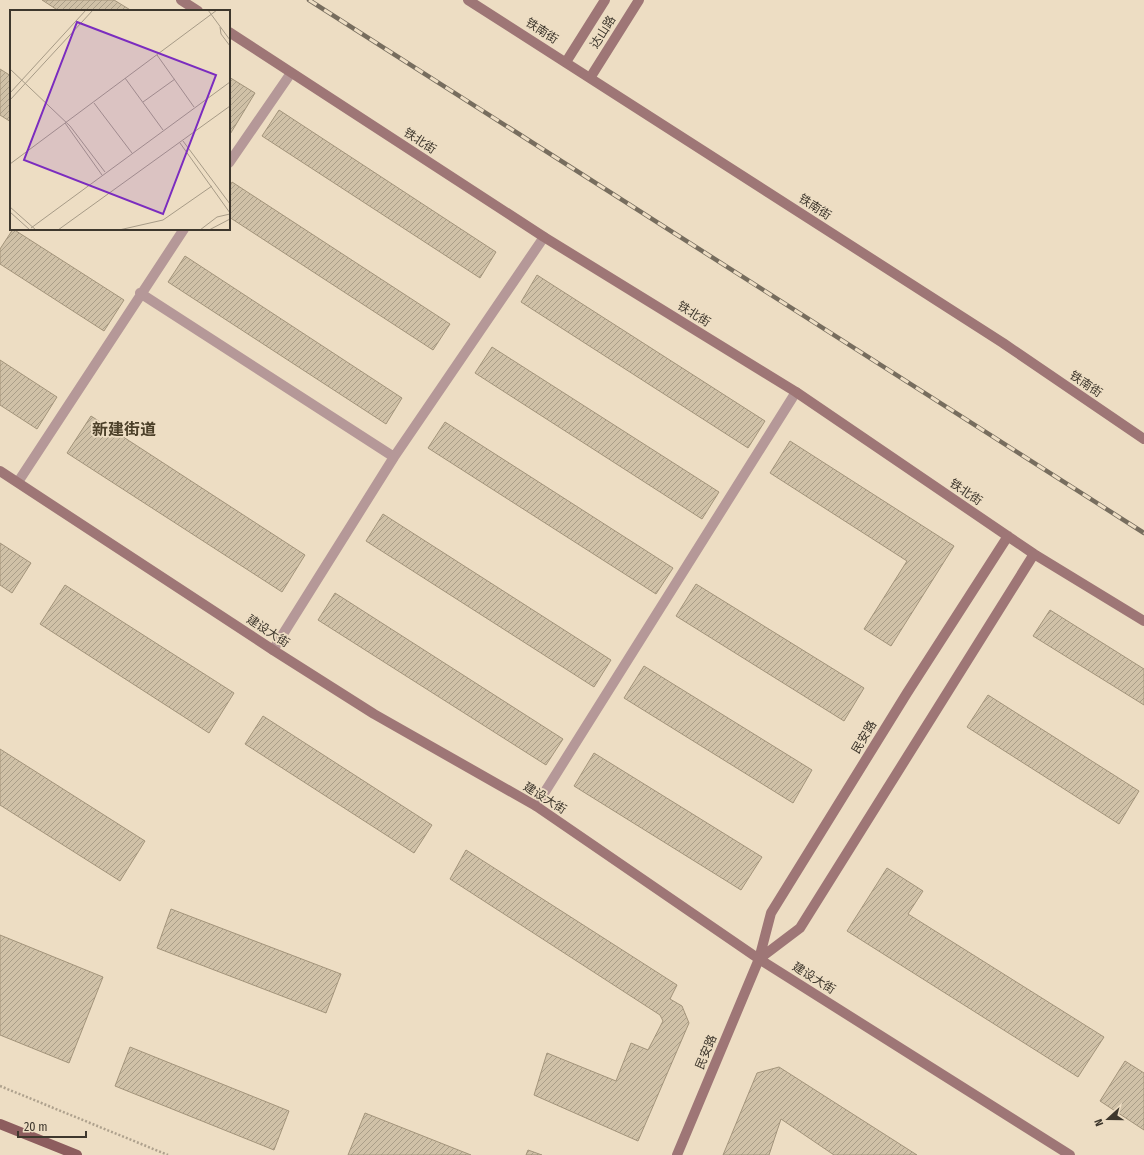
<svg xmlns="http://www.w3.org/2000/svg" width="1144" height="1155" viewBox="0 0 1144 1155" font-family="'Fira Sans Condensed','Noto Sans SC',sans-serif">
	<style>
		.building { fill: url(#building-hatch); stroke: #a3947b }
		.lines { fill: none; stroke-linecap: round; stroke-linejoin: round }
		.path { stroke: #aea18d; stroke-width: 2.5; stroke-dasharray: 2 2; stroke-linecap: butt }
		.street { stroke: #b59898; stroke-width: 10 }
		.secondary { stroke: #9e7676; stroke-width: 10 }
		.primary { stroke: #8d5d5e; stroke-width: 10 }
		.rail-casing { stroke: #776d5e; stroke-width: 4.5 }
		.rail { stroke: #edddc3; stroke-width: 3; stroke-dasharray: 9; stroke-linecap: butt }
		.labels { text-anchor: middle; stroke-width: 3.5; stroke-linejoin: round; paint-order: stroke }
		.street-label { font-size: 12px; fill: #3e372d; stroke: #edddc3 }
		.district-label { font-size: 16px; font-weight: bold; fill: #4b3f28; stroke: #edddc3 }
		.inset-road { fill: none; stroke: #a79b87; stroke-width: 1 }
		.view { fill: #7b2cbf; fill-opacity: 0.15; stroke: #7b2cbf; stroke-width: 2 }
		.inset-edge { fill: none; stroke: #3e372d; stroke-width: 2 }
	</style>
	<defs>
		<pattern id="building-hatch" width="6" height="6" patternUnits="userSpaceOnUse"><rect width="6" height="6" fill="#d0c1a7"/><path d="M-1 1l2-2M0 6l6-6M5 7l2-2" fill="none" stroke="#aa9e88"/></pattern>
	</defs>
	<rect width="100%" height="100%" fill="#edddc3"/>
	<!-- building -->
	<path class="building" d="M42,0H114L132,11H59Z
		M0,69L11,76V122L0,115Z
		M229,77L255,93L229,136Z
		M279,110L496,252L480,278L262,136Z
		M232,182L450,324L433,350L229,217V188Z
		M13,229L124,300L104,331L0,264V249Z
		M185,256L402,398L386,424L168,282Z
		M537,275L765,421L748,448L521,302Z
		M492,347L719,492L702,519L475,373Z
		M0,360L57,397L37,429L0,405Z
		M91,416L305,555L282,592L67,453Z
		M445,422L673,568L656,594L428,448Z
		M790,441L954,546L891,646L864,629L907,561L770,473Z
		M383,514L611,660L594,687L366,541Z
		M0,543L31,563L12,593L0,585Z
		M696,584L864,688L844,721L676,616Z
		M65,585L234,693L209,733L40,624Z
		M335,593L563,739L546,765L318,620Z
		M1050,610L1144,669V705L1033,636Z
		M644,666L812,770L793,803L624,698Z
		M988,695L1139,791L1119,824L967,727Z
		M263,716L432,825L414,853L245,744Z
		M0,749L145,841L120,881L0,805Z
		M594,753L762,857L741,890L574,786Z
		M466,850L677,985L670,999L682,1006L689,1023L638,1141L534,1095L547,1053L616,1081L631,1043L648,1050L663,1021L660,1015L450,879Z
		M887,868L923,891L908,914L1104,1037L1078,1077L847,931Z
		M171,909L341,974L326,1013L157,948Z
		M0,935L103,977L69,1063L0,1035Z
		M130,1047L289,1111L274,1150L115,1086Z
		M1125,1061L1144,1073V1130L1100,1101Z
		M779,1067L917,1155H834L781,1119L769,1155H723L757,1073Z
		M365,1113L471,1155H348Z
		M528,1150L542,1155H526Z"/>
	<g class="lines">
		<!-- path -->
		<path class="path" d="M0,1086L168,1155"/>
		<!-- street -->
		<path class="street" d="M229,163L291,73
			M140,293L394,457
			M18,482L184,229
			M273,650L394,457L544,237
			M536,806L796,392"/>
		<!-- secondary -->
		<path class="secondary" d="M181,0L198,11
			M468,0L1003,343L1144,439
			M229,32L544,237L796,392L1034,554L1144,621
			M566,62L605,0
			M590,78L639,0
			M0,471L273,650L374,714L536,806L759,959L1070,1155
			M759,959L800,928L1034,554
			M677,1155L759,959L771,913L907,693L1008,536"/>
		<!-- primary -->
		<path class="primary" d="M0,1124L77,1155"/>
		<defs>
			<path id="rail" d="M309,0L1144,533"/>
		</defs>
		<!-- rail casing -->
		<use href="#rail" class="rail-casing"/>
		<!-- rail -->
		<use href="#rail" class="rail"/>
	</g>
	<g class="labels">
		<!-- street labels -->
		<g class="street-label">
			<text transform="translate(542 31) rotate(33)" y="4">铁南街</text>
			<text transform="translate(603 32) rotate(-58)" y="4">达山路</text>
			<text transform="translate(420 141) rotate(33)" y="4">铁北街</text>
			<text transform="translate(815 207) rotate(33)" y="4">铁南街</text>
			<text transform="translate(694 314) rotate(32)" y="4">铁北街</text>
			<text transform="translate(1086 384) rotate(34)" y="4">铁南街</text>
			<text transform="translate(966 492) rotate(34)" y="4">铁北街</text>
			<text transform="translate(268 631) rotate(33)" y="4">建设大街</text>
			<text transform="translate(864 737) rotate(-59)" y="4">民安路</text>
			<text transform="translate(545 798) rotate(32)" y="4">建设大街</text>
			<text transform="translate(814 978) rotate(32)" y="4">建设大街</text>
			<text transform="translate(706 1052) rotate(-67)" y="4">民安路</text>
		</g>
		<!-- district labels -->
		<g class="district-label">
			<text x="124" y="435">新建街道</text>
		</g>
	</g>
	<!-- overview -->
	<g transform="translate(10 10)">
		<rect width="220" height="220" fill="#edddc3"/>
		<path class="inset-road" d="M198,0L220,30M210,17L211,24L220,36M147,45L184,97M0,59L60,116L95,162M115,68L153,120M0,83L76,0M0,90L83,0M133,92L165,69M84,93L122,143M55,113L92,165M173,131L220,194M170,133L220,203M0,154L207,0M0,197L26,220M0,202L20,220M21,218L220,72M48,220L220,96M109,220L153,210L202,176M190,220L207,207L220,204M199,220L220,209"/>
		<path class="view" d="M67,12L206,65L153,204L14,150Z"/>
		<rect width="220" height="220" class="inset-edge"/>
	</g>
	<!-- north arrow -->
	<g transform="translate(1108 1119) rotate(249)" stroke="#edddc3" stroke-width="3" paint-order="stroke">
	<path d="M0-3L7 15L0 10L-7 15Z" fill="#3e372d"/>
	<text y="-6" font-size="11" font-weight="bold" text-anchor="middle" fill="#3e372d">N</text>
	</g>
	<!-- scale -->
	<path d="M18 1131v6h68v-6" fill="none" stroke="#3e372d" stroke-width="2"/>
	<text x="24" y="1131" font-size="12" fill="#3e372d" stroke="#edddc3" stroke-width="3" paint-order="stroke">20 m</text>
</svg>
